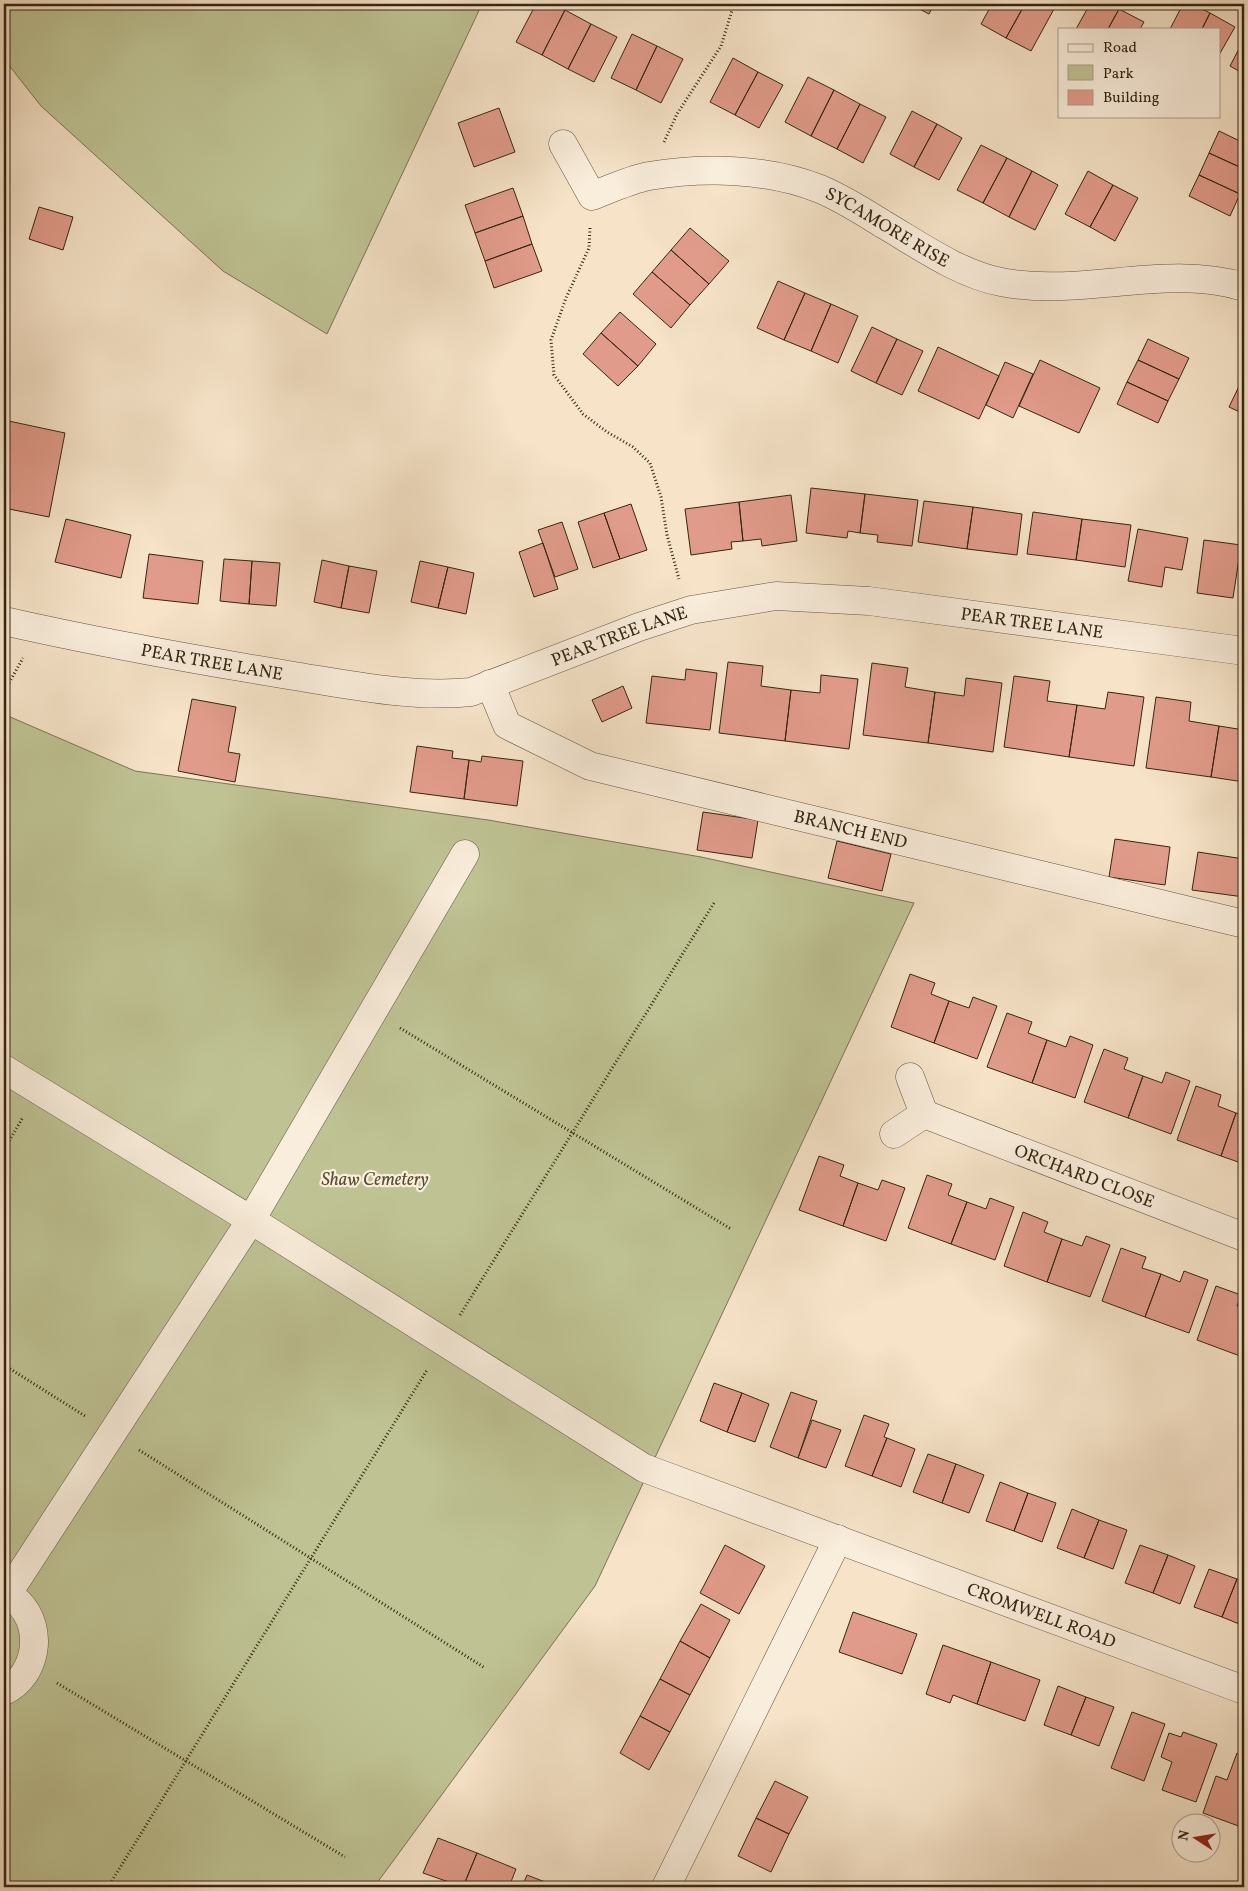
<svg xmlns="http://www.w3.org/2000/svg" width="1248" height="1891" viewBox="0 0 1248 1891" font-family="Vollkorn,serif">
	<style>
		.green { fill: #bfc394; stroke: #7a7453 }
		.building { fill: #e19b8a; stroke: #352612 }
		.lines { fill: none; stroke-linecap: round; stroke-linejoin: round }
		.minor-casing { stroke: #655540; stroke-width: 29 }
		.path { stroke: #352612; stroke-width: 3; stroke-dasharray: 1 2.5; stroke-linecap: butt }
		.minor { stroke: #f9eddb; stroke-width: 28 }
		.labels { text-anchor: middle; stroke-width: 4.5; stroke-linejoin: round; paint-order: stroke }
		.street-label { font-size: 18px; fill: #352612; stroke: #f9eddb }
		.park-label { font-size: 18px; font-style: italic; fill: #584d32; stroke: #f9eddb }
	</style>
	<rect width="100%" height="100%" fill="#f6e3c8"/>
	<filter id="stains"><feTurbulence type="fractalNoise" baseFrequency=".004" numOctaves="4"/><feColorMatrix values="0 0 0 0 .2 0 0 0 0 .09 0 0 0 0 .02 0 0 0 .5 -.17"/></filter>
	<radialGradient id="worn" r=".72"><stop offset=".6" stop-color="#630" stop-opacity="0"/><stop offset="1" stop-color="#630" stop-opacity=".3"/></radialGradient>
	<!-- green -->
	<path class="green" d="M4,4H482L327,334L223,271L41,106L4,59Z
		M8,716L135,771L488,820L701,857L914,903L595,1586L374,1887H4V723Z"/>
	<!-- building -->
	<path class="building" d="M536,4H553L565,10L542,55L516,42Z
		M910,4H934L929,14Z
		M992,4H1025L1006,38L981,24Z
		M1025,4H1045L1054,9L1031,51L1006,38Z
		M1090,4H1110L1119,9L1108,29H1076Z
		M1183,4H1192L1210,13L1202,29H1170Z
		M1119,9L1144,22L1140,29H1108Z
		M565,10L591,24L568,69L542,55Z
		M1210,13L1235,27L1219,55V29H1202Z
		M591,24L617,37L594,82L568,69Z
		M632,34L657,46L636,90L611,78Z
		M1244,39V74L1230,66Z
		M657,46L683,59L661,103L636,90Z
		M733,58L758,72L735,115L710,102Z
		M758,72L783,85L759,128L735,115Z
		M808,77L834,90L811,136L785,122Z
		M834,90L860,104L837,149L811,136Z
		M860,104L886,117L863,163L837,149Z
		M499,108L515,152L474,167L458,123Z
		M912,111L937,124L914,167L890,154Z
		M937,124L962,138L939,180L914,167Z
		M1219,131L1244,143V169L1209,153Z
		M981,145L1007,158L983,203L957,190Z
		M1209,153L1244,169V185L1240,194L1199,175Z
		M1007,158L1032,171L1009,217L983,203Z
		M1032,171L1058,185L1035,230L1009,217Z
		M1088,171L1113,185L1090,227L1065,214Z
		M1199,175L1240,194L1230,216L1189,196Z
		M1113,185L1138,198L1115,241L1090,227Z
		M513,188L523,216L475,233L465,205Z
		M39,207L73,217L63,250L29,239Z
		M523,216L532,244L485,261L475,233Z
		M690,228L729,261L709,284L671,250Z
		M532,244L542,271L494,288L485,261Z
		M671,250L709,284L690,305L652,272Z
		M652,272L690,305L671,328L633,294Z
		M778,281L805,293L784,340L757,328Z
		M805,293L831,304L811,351L784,340Z
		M831,304L858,316L838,363L811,351Z
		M620,312L656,344L638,366L601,333Z
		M872,327L897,339L876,383L851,371Z
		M601,333L638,366L618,386L583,354Z
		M897,339L923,351L902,395L876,383Z
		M1148,339L1189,358L1179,379L1138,360Z
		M938,347L999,376L979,419L918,391Z
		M1040,360L1100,388L1079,433L1019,406Z
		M1138,360L1179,379L1168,401L1127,382Z
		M1005,362L1033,374L1013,418L986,405Z
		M1244,376V414L1229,407Z
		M1127,382L1168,401L1158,423L1117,404Z
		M4,420L65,433L49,517L4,508Z
		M811,488L865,494L860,533L848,531L847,538L806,533Z
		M865,494L918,500L912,546L877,542L878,535L860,533Z
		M791,495L797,541L762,546L761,539L743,541L739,502Z
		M924,501L973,507L967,549L918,542Z
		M739,502L743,541L731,542L732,549L691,555L685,509Z
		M631,504L647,550L620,559L604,513Z
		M973,507L1022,514L1017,555L967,549Z
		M1033,512L1082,519L1076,560L1027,554Z
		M604,513L620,559L593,568L578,522Z
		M66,519L131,535L121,578L55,562Z
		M1082,519L1131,525L1125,567L1076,560Z
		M562,522L578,569L555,577L538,530Z
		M1138,529L1188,538L1182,570L1165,567L1162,587L1128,581Z
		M1204,540L1241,545L1233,598L1197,593Z
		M543,543L558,589L534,597L519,552Z
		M149,554L203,561L198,604L143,598Z
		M224,559L252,561L249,604L220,601Z
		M322,560L349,566L341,608L314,602Z
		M252,561L280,563L276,606L249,604Z
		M420,561L448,567L438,608L411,602Z
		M349,566L377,571L369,613L341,608Z
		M448,567L474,573L466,614L438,608Z
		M728,662L763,666L761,686L791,690L785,741L719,733Z
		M872,663L908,668L905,687L935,692L928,743L863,735Z
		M686,669L717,673L710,730L646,723L652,676L685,680Z
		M821,675L858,679L849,749L785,741L791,690L820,693Z
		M1014,676L1050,681L1047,701L1077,705L1069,757L1004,747Z
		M966,678L1002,683L993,752L928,743L935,692L964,696Z
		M623,686L632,708L602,722L592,700Z
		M1108,692L1144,697L1134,766L1069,757L1077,705L1105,709Z
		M1156,697L1191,702L1189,721L1219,726L1211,777L1146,768Z
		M192,699L236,707L228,752L240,754L235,782L178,771Z
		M1219,726L1244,730V782L1211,777Z
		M417,746L453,751L452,758L469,760L464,799L410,792Z
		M482,756L523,761L517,806L464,799L469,760L481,762Z
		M703,812L758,820L752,858L697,850Z
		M1115,839L1170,847L1165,885L1109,877Z
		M837,841L891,854L882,891L828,878Z
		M1198,852L1244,859V897L1192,890Z
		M910,974L935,983L931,994L949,1001L934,1043L891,1027Z
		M973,997L997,1006L977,1059L934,1043L949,1001L969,1008Z
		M1007,1013L1032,1022L1028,1033L1047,1040L1032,1083L987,1067Z
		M1070,1036L1093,1045L1075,1098L1032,1083L1047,1040L1066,1047Z
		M1104,1049L1128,1058L1124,1069L1143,1076L1128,1118L1084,1102Z
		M1166,1072L1190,1081L1171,1134L1128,1118L1143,1076L1162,1083Z
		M1196,1086L1221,1095L1218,1106L1236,1113L1221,1156L1177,1140Z
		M1236,1113L1244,1116V1164L1221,1156Z
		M819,1156L844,1165L840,1176L858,1183L843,1226L799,1210Z
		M927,1175L952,1184L948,1195L967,1202L951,1244L908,1228Z
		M882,1180L905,1188L886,1241L843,1226L858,1183L878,1190Z
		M990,1198L1014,1207L995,1260L951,1244L967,1202L986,1209Z
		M1023,1212L1048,1222L1044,1232L1062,1239L1047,1282L1004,1266Z
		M1086,1236L1110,1245L1090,1297L1047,1282L1062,1239L1082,1246Z
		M1121,1248L1146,1257L1142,1268L1161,1274L1145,1317L1102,1301Z
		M1184,1271L1208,1280L1189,1333L1145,1317L1161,1274L1180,1282Z
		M1216,1286L1241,1295L1237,1306L1244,1309V1345L1240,1356L1197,1340Z
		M714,1383L742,1393L727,1432L700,1421Z
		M791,1392L817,1401L798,1458L770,1447Z
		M742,1393L769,1404L755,1442L727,1432Z
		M864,1415L889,1424L884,1437L887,1438L872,1476L845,1466Z
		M812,1420L841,1430L826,1468L798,1458Z
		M887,1438L915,1449L901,1487L872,1476Z
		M928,1454L956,1464L942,1503L913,1492Z
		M956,1464L984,1475L969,1513L942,1503Z
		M1000,1482L1028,1493L1014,1531L986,1521Z
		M1028,1493L1056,1503L1042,1542L1014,1531Z
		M1072,1509L1099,1520L1084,1558L1057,1548Z
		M1099,1520L1127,1530L1113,1569L1084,1558Z
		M725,1545L765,1566L739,1614L700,1593Z
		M1140,1545L1168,1555L1153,1593L1125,1583Z
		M1168,1555L1195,1566L1180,1604L1153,1593Z
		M1209,1569L1237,1579L1222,1617L1194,1607Z
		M1237,1579L1244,1582V1626L1222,1617Z
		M701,1604L730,1620L710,1658L680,1641Z
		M853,1612L917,1634L902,1674L839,1652Z
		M4,1614L10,1618L4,1628Z
		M680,1641L710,1658L690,1695L660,1679Z
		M943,1645L991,1662L977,1704L953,1695L950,1703L926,1694Z
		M991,1662L1040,1680L1025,1721L977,1704Z
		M660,1679L690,1695L670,1732L640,1716Z
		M1058,1686L1086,1697L1071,1735L1044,1725Z
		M1086,1697L1114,1707L1099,1746L1071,1735Z
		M1132,1712L1165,1724L1144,1781L1111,1768Z
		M640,1716L670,1732L649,1770L620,1753Z
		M1183,1732L1217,1744L1196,1802L1162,1790L1172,1762L1161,1757L1169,1733L1181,1737Z
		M1237,1753L1244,1756V1828L1203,1813L1216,1776L1227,1780Z
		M775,1781L808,1797L789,1834L756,1818Z
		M756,1818L789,1834L771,1872L738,1856Z
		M438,1838L477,1853L463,1887L423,1873Z
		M477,1853L516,1869L509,1887H463Z
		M527,1875L558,1887H522Z"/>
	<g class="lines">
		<defs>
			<g id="minor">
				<path id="s1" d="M563,144L592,196C610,189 629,180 649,176C704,167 767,168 820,189C842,198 862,211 883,224C919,245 959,274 1001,282C1081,298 1166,263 1244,287"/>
				<path id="s2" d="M4,621C100,643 197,660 294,676C352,685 412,698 471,692L639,627L691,610L776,596L869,601L1244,651"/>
				<path id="s3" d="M490,684L507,725L590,766L1244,924"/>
				<path id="s4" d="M4,1069L251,1220L644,1468L1244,1690"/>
				<path d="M910,1077L924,1114"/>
				<path id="s5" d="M894,1134L924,1114L1244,1237"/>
				<path d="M4,1591C10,1593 14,1599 19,1603C44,1628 37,1676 4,1691"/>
				<path d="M8,1593L251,1220L465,854"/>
				<path d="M666,1887L838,1539"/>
			</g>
		</defs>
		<!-- minor casing -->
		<use href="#minor" class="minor-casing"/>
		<!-- path -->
		<path class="path" d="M664,142L677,114L721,46L734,4
			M590,228L589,248L566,298L551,340L554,375L583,414L607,432L633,447L650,463L661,497L667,535L679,579
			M4,692L23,658
			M400,1028L731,1229
			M4,1150L23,1117
			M460,1315L714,903
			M4,1365L85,1416
			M139,1450L485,1668
			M57,1683L345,1857
			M108,1887L427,1370"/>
		<!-- minor -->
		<use href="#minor" class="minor"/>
	</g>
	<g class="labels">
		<!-- street labels -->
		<g class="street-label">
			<text dy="6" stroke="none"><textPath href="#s1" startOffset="371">SYCAMORE RISE</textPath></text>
			<text dy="6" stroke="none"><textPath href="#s2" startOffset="1052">PEAR TREE LANE</textPath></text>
			<text dy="6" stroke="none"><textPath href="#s2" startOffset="632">PEAR TREE LANE</textPath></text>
			<text dy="6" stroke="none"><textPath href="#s2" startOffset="212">PEAR TREE LANE</textPath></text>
			<text dy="6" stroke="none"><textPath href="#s3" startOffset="405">BRANCH END</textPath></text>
			<text dy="6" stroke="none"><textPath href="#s5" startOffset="208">ORCHARD CLOSE</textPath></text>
			<text dy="6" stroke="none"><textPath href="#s4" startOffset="1178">CROMWELL ROAD</textPath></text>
		</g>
		<!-- park labels -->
		<g class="park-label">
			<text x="375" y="1185">Shaw Cemetery</text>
		</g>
	</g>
	<!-- margin -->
	<rect width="1248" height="1891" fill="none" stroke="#f6e3c8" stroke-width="20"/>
	<rect x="5" y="5" width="1238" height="1881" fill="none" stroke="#352612" stroke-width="2.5"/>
	<rect x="10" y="10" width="1228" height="1871" fill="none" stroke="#352612"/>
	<!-- legend -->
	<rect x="1058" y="28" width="162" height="90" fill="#f9eddb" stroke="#ab9d8b"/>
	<rect x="1068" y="44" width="25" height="8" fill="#f9eddb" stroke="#ab9d8b"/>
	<text x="1103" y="52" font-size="15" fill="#352612">Road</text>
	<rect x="1068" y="65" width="25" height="15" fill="#bfc394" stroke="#ab9d8b"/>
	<text x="1103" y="78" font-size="15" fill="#352612">Park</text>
	<rect x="1068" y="90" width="25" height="15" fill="#e19b8a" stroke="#ab9d8b"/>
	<text x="1103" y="102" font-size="15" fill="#352612">Building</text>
	<!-- north arrow -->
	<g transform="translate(1196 1838) rotate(282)"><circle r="24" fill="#f9eddb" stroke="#ab9d8b"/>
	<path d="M0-4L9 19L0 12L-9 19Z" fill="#8f2418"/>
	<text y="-8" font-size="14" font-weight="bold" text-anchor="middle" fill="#352612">N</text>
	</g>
	<rect width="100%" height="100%" filter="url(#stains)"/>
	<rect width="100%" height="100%" fill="url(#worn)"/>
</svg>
